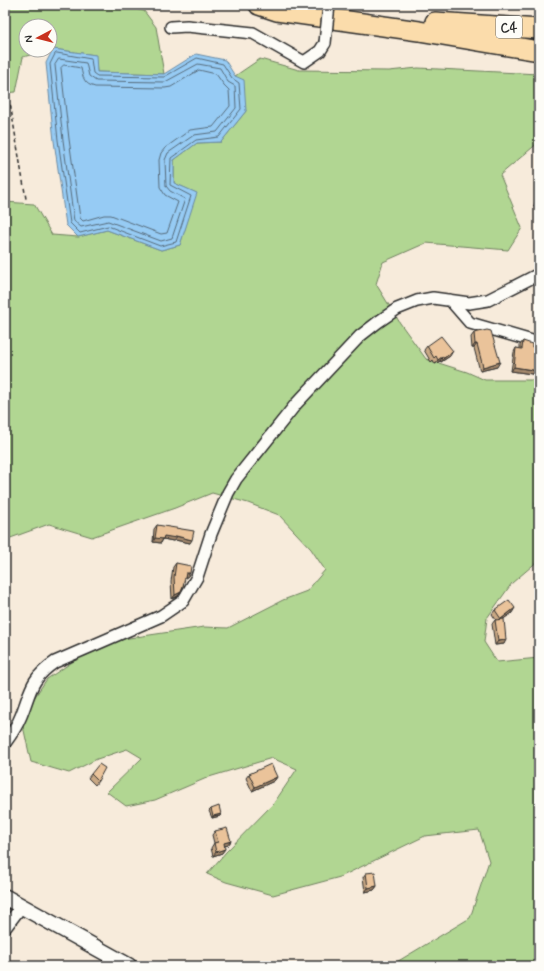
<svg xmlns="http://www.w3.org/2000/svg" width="544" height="971" viewBox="0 0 544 971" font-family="Mynerve,sans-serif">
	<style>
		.green { fill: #b1d692; stroke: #6e805e }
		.water { fill: #96cbf4; stroke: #6b8ba4 }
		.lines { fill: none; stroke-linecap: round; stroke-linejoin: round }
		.shore { stroke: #566b7b; stroke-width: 1 }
		.minor-casing { stroke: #2b2b2b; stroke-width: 14 }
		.secondary-casing { stroke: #2b2b2b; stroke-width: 18 }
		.motorway-casing { stroke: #2b2b2b; stroke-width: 22 }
		.path { stroke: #2b2b2b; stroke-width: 1.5; stroke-dasharray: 4 3; stroke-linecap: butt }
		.minor { stroke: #fdfcf7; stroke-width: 11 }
		.secondary { stroke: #fdfcf7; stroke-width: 15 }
		.motorway { stroke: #fbdcab; stroke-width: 19 }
		.minor-bridge-casing { stroke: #2b2b2b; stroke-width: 14; stroke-linecap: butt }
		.minor-bridge { stroke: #fdfcf7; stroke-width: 11 }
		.wall { fill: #c9a884; stroke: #2b2b2b }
		.shaded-wall { fill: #a4886c; stroke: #2b2b2b }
		.building { fill: #eac39a; stroke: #2b2b2b }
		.labels { text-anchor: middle; stroke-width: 3.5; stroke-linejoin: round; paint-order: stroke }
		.shield { fill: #fdfcf7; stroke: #6a6a68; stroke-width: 1 }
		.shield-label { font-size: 13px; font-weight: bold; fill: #2b2b2b }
	</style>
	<rect width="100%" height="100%" fill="#f7ebdb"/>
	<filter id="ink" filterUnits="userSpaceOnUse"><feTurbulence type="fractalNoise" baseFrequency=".025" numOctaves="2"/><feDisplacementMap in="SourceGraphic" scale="8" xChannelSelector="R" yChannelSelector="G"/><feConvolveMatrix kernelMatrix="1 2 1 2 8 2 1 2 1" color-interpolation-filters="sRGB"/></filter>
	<g filter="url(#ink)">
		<!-- green -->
		<path class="green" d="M5,5H117L144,11L156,27L164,74L97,72L95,55L53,49L50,50V26H26V50H48L23,57L16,92L5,93Z
			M260,59L299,70L389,71L418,68L539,74V142L500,175L522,228L508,250L426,243L383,262L376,284L400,323L426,359L467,372L485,380H539V501L535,502L539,524V560L512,583L487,618L484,642L497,662L539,658V966H390L470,918L489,861L479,830L425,836L340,877L273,895L226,882L207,874L226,852L274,803L297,769L272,758L209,777L155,800L126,806L107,792L142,758L127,749L97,759L69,773L31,762L21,717L47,679L102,642L204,627L228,628L283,600L307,591L325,570L311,549L279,515L248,503L212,493L175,508L92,537L49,524L5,540V202L34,204L52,235L78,237L107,230L161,250L180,245L196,193L174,183V160L197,143L221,142L246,111L235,76Z"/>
		<!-- water -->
		<path class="water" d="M53,49L96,55L97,72L164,74L196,54L225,60L235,76L244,80L246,111L221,142L197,143L174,160V183L197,193L180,245L161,250L107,230L78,237L66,225L54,141L46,63Z"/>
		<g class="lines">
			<!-- shore -->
			<path class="shore" d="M57,53L91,59L93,73L97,76L164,77L197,58L223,64L232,78L239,83L241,109L219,137L196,140L171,158L170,185L191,196L176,242L160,246L108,226L80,233L70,223L58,140L50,64L55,54Z
				M59,59L86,63L89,76L96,81L165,82L198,64L220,68L228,82L235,86L236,108L217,132L194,135L168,153L165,160L166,186L170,191L185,199L172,238L161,241L108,221L81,227L74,221L63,140L55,65Z
				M64,65L81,68C83,78 84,84 95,87L165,88L171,87L199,70L216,74L224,85L229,90L230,106L213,127L190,130L165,148L161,153L159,160L160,187L165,195L178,202L167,233L161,234L111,215H104L83,221L80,218L69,139L61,68Z"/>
			<defs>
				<path id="minor" d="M171,27L187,26L253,33L304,62L320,51L325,43
					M450,300L470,323L539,343
					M5,743C11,735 17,726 21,716C31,691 30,679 55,662L161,616L183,601L197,577L211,534L228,493L236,479L296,404L360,336L378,322L397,309L417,301L433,298L469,303L488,300L539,274
					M5,928L21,907"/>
				<path id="secondary" d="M5,897L129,966"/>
				<path id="motorway" d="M259,5L277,11L419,31L539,51
					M435,22L539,29"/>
			</defs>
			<!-- minor casing -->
			<use href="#minor" class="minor-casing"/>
			<!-- secondary casing -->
			<use href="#secondary" class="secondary-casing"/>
			<!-- motorway casing -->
			<use href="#motorway" class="motorway-casing"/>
			<!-- path -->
			<path class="path" d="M5,103H10L26,199"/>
			<!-- minor -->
			<use href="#minor" class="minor"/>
			<!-- secondary -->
			<use href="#secondary" class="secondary"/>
			<!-- motorway -->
			<use href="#motorway" class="motorway"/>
			<defs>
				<path id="minor-bridge" d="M325,43L329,5"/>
			</defs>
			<!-- minor-bridge casing -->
			<use href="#minor-bridge" class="minor-bridge-casing"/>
			<!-- minor-bridge -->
			<use href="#minor-bridge" class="minor-bridge"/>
		</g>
		<!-- wall -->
		<path class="wall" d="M539,192V208L534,206Z
			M474,333L497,367L480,371L474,348H472L471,337Z
			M523,341L532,347L539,348V375L511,371L514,352L516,348L520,349V345Z
			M427,346L450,356L441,362L440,361L435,364L433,360L431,362L424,350Z
			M157,525L190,543L175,540L173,541L163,539L161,543L153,542L154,529Z
			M176,563L190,573L187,577H185L181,592L178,596L172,599L171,581L173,567Z
			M495,610L512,613L503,619L504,644L495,645L492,624L495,620H496L492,614Z
			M91,774L98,781L95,785L88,778Z
			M249,774L277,777L274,781L252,791L246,778Z
			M211,809L221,814L220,816L212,818L209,811Z
			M215,831L231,841L228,845L225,846L222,853L213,856L211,848L214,843L212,835Z
			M366,873L377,886L374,890L365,892L363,877Z"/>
		<!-- shaded-wall -->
		<path class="shaded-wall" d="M537,201L539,202V208L534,206Z
			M475,344H477L474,348H472Z
			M453,351L450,356L441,362L444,358Z
			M443,356L440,361L435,364L438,360Z
			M500,362L497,367L480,371L483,367Z
			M514,367L539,371V375L511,371Z
			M164,536H176L192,540L190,543L175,540L173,541L163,539L161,543L153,542L155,538Z
			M186,573H190L187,577H183Z
			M181,592L178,596L172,599L175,595Z
			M515,608L512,613L498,623L501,619Z
			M506,640L504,644L495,645L498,641Z
			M277,777L274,781L252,791L255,787Z
			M221,814L220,816L212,818L213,816Z
			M231,841L228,845L221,847L224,843Z
			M225,849L222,853L213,856L216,852Z
			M377,886L374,890L365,892L368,888Z"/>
		<!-- building -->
		<path class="building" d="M539,195V202L537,201Z
			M487,330L491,331L500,362L483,367L477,344H475L474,333Z
			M441,336L453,351L444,358L443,356L438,360L436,356L434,358L427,346Z
			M523,341L532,344V347L539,348V371L514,367L516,348L522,349Z
			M157,525L194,531L192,540L176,536V538L164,536L163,539L155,538Z
			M176,563L191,566L190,573H186L183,587L181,592L175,595L174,577Z
			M509,600L515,608L501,619L495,610Z
			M504,619L506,640L498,641L495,620Z
			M99,764L105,768L98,781L91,774Z
			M271,764L277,777L255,787L249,774Z
			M219,806L221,814L213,816L211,809Z
			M227,828L231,841L224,843L225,849L216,852L214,843L218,842L215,831Z
			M375,872L377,886L368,888L366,873Z"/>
	</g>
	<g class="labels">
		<!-- shield labels -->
		<rect class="shield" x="496" y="16" width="26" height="22" rx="3"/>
		<g class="shield-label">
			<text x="509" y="32">C4</text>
		</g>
	</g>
	<!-- margin -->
	<rect width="544" height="971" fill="none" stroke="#fdfcf7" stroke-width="20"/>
	<rect x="10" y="10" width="524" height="951" fill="none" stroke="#2b2b2b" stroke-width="1.5" filter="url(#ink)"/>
	<!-- north arrow -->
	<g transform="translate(38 38) rotate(263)"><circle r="19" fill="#fdfcf7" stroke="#a9a8a5"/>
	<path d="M0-3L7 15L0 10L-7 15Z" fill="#c8321e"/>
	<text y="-6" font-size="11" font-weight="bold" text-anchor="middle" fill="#2b2b2b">N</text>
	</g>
</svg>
